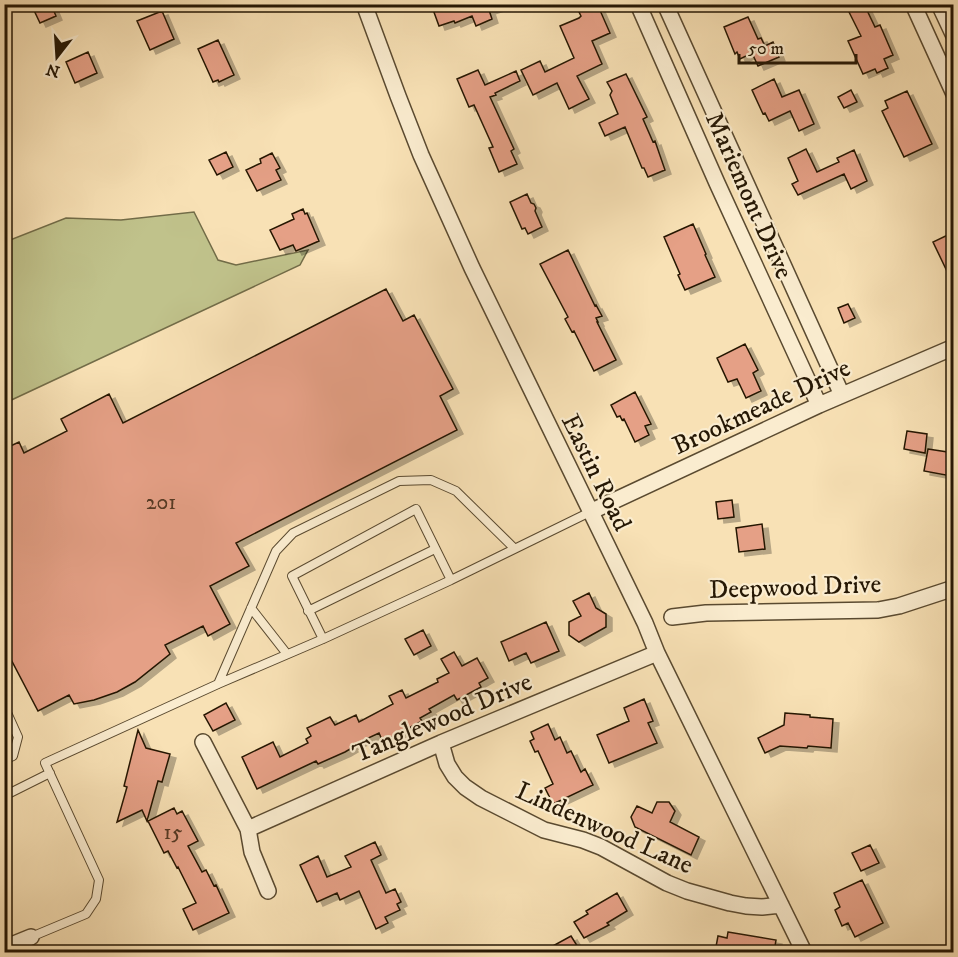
<svg xmlns="http://www.w3.org/2000/svg" width="958" height="957" viewBox="0 0 958 957" font-family="'IM FELL DW Pica',serif">
	<style>
		.green { fill: #c0c28b; stroke: #726c48; stroke-width: 1.5 }
		.building { fill: #e5a086; stroke: #251704; stroke-width: 1.5; filter: url(#shadow) }
		.lines { fill: none; stroke-linecap: round; stroke-linejoin: round }
		.service-casing { stroke: #5a4a30; stroke-width: 10 }
		.minor-casing { stroke: #5a4a30; stroke-width: 18 }
		.service { stroke: #faeccf; stroke-width: 8 }
		.minor { stroke: #faeccf; stroke-width: 15 }
		.labels { text-anchor: middle; stroke-width: 4.5; stroke-linejoin: round; paint-order: stroke }
		.number-label { font-size: 22px; fill: #553924 }
		.street-label { font-size: 26px; fill: #251704; stroke: #faeccf }
	</style>
	<defs>
		<filter id="shadow"><feDropShadow dx="6" dy="4" stdDeviation="0" flood-color="#0004"/></filter>
	</defs>
	<rect width="100%" height="100%" fill="#f8e1b5"/>
	<filter id="stains"><feTurbulence type="fractalNoise" baseFrequency=".00333" numOctaves="4"/><feColorMatrix values="0 0 0 0 .2 0 0 0 0 .09 0 0 0 0 .02 0 0 0 .5 -.17"/></filter>
	<radialGradient id="worn" r=".72"><stop offset=".6" stop-color="#630" stop-opacity="0"/><stop offset="1" stop-color="#630" stop-opacity=".3"/></radialGradient>
	<!-- green -->
	<path class="green" d="M194,212L218,260L236,265L308,250L300,265L5,403V242L66,218L121,220Z"/>
	<!-- building -->
	<path class="building" d="M31,4H51L56,16L40,23Z
		M431,4H501V6L489,10L492,19L476,26L472,16L455,23L454,21L439,26Z
		M584,4H593L596,10L599,8L610,33L592,41L602,64L577,76L589,99L569,109L557,83L533,95L521,70L540,61L545,72L574,58L560,26L579,18L581,16L577,8Z
		M845,4H864L875,27L880,25L893,55L884,59L888,68L877,73L875,69L863,74L848,41L861,36Z
		M162,11L174,39L150,50L137,21Z
		M748,17L758,39L761,38L765,46L773,42L779,57L758,66L752,53L740,59L737,52L735,54L724,27Z
		M218,40L234,75L219,82L218,80L213,82L198,49Z
		M88,52L97,73L75,83L66,62Z
		M478,70L485,85L516,71L520,81L495,93L496,95L490,97L514,149L511,151L517,164L499,172L489,148L493,147L474,105L469,107L457,79Z
		M626,74L647,117L643,119L653,142L655,141L665,170L648,177L644,168H642L625,127L605,136L599,123L618,114L610,95L612,91L607,82Z
		M774,79L782,97L799,90L814,124L799,131L790,111L769,121L765,113L763,114L752,90Z
		M851,90L857,102L844,108L838,97Z
		M907,91L932,144L904,157L882,111L888,108L885,101Z
		M806,149L817,172L839,162L837,158L854,150L867,181L851,189L844,174L798,195L792,184L798,181L788,158Z
		M226,152L233,167L217,175L209,160Z
		M272,153L280,168L276,170L281,180L257,191L246,170L261,163L260,159Z
		M527,194L531,203L534,204L536,208L535,211L542,227L528,234L525,228L522,229L510,202Z
		M303,209L305,214L307,213L319,241L296,251L293,245L280,250L270,230L294,219L292,214Z
		M693,224L706,254L705,255L715,277L685,290L678,275L680,274L664,237Z
		M954,232V286L933,242Z
		M568,250L595,306L596,305L602,316L596,318L598,322H597L616,360L594,371L574,331L572,332L565,319L568,317L540,264Z
		M386,289L403,321L414,315L453,389L440,396L457,430L236,543L249,566L210,586L230,624L208,636L203,626L165,645L170,654L135,682L117,692L94,700L74,704L69,695L38,711L4,646V449L19,442L24,453L67,431L61,419L109,394L123,423Z
		M848,304L855,318L844,323L838,308Z
		M745,344L758,370L753,373L761,391L746,398L737,379L728,382L717,358Z
		M635,392L651,424L645,426L649,435L635,442L624,419L622,420L620,416L617,417L611,405Z
		M907,431L927,434L925,453L904,449Z
		M928,449L954,453V474H952L951,476L924,471Z
		M732,500L734,517L718,519L716,502Z
		M762,524L765,549L739,552L736,528Z
		M589,593L596,608L606,614V627L579,642L569,635V622L581,616L573,601Z
		M546,622L559,651L531,663L526,653L509,661L501,642Z
		M423,630L431,646L414,655L405,639Z
		M454,652L462,666L477,658L488,678L479,683L481,687L457,700L454,695L429,709L431,712L420,718L422,721L383,742L379,733L351,746L352,748L345,752L318,764L316,761L257,789L242,757L273,742L280,757L308,743L306,739L311,736L307,728L330,717L335,725L356,715L359,722L393,704L389,696L402,690L406,698L438,682L437,679L449,673L441,659Z
		M644,699L653,721L648,723L657,743L609,763L597,735L629,721L624,708Z
		M226,703L235,720L213,731L204,715Z
		M785,713L810,715V717L833,719L831,748L808,746L807,748L780,746L765,753L758,738L784,725Z
		M548,724L555,740L560,737L567,753L571,751L581,772L585,769L593,785L553,804L545,788L553,784L538,751L535,752L530,741L534,739L531,732Z
		M138,730L146,748L170,754L162,782L158,781L147,821L142,810L117,822L127,787L124,786Z
		M657,802H669L675,811L670,822L699,837L691,855L635,827L631,817L637,806L652,813Z
		M174,808L177,814L182,811L198,841L188,846L202,872L206,870L214,886L216,885L229,913L193,930L183,909L196,903L178,867L177,868L168,851L164,853L148,821Z
		M375,842L381,855L371,860L386,893L395,889L401,902L397,904L400,910L385,917L388,923L376,929L359,891L340,900L337,893L317,902L300,865L318,856L327,877L351,867L345,856Z
		M870,845L879,863L861,871L852,853Z
		M862,880L883,923L855,937L848,923L842,926L835,910L840,907L834,893Z
		M617,893L627,911L607,923L609,925L584,938L574,922L588,914L586,911Z
		M728,932L776,940L774,952H715L718,936L727,938Z
		M571,936L581,952H542Z"/>
	<g class="lines">
		<defs>
			<path id="service" d="M251,608L287,654
				M308,611L435,549
				M323,639L292,576L416,509L451,580
				M218,684L276,551L293,533L399,481L431,480L456,491L514,548
				M4,706L18,737L13,756L4,760
				M4,796L50,773
				M31,937L86,914L96,899L99,880L45,763L218,684L323,639L451,580L590,512"/>
			<path id="minor" d="M364,4L398,96L421,155L472,268L645,623L657,653L804,952
				M638,4L717,183L819,405
				M665,4L842,395
				M913,4L954,94
				M939,4L954,36
				M590,512L819,405L954,347
				M672,617L706,613L878,610L899,606L954,588
				M203,742L248,829L252,852L268,891
				M441,743L447,764L455,777L465,787L481,798L544,830L583,840L601,847L667,883L687,891L730,903L746,906L762,907L781,905
				M248,829L441,743L657,653
				M4,948L31,937"/>
		</defs>
		<!-- service casing -->
		<use href="#service" class="service-casing"/>
		<!-- minor casing -->
		<use href="#minor" class="minor-casing"/>
		<!-- service -->
		<use href="#service" class="service"/>
		<!-- minor -->
		<use href="#minor" class="minor"/>
	</g>
	<g class="labels">
		<!-- number labels -->
		<g class="number-label">
			<text x="161" y="509">201</text>
			<text x="173" y="839">15</text>
		</g>
		<!-- street labels -->
		<g class="street-label">
			<text transform="translate(750 195) rotate(66)" y="9">Mariemont Drive</text>
			<text transform="translate(761 406) rotate(-25)" y="9">Brookmeade Drive</text>
			<text transform="translate(597 472) rotate(64)" y="9">Eastin Road</text>
			<text transform="translate(795 586) rotate(-2)" y="9">Deepwood Drive</text>
			<text transform="translate(442 717) rotate(-23)" y="9">Tanglewood Drive</text>
			<text transform="translate(605 827) rotate(24)" y="9">Lindenwood Lane</text>
		</g>
	</g>
	<!-- margin -->
	<rect width="958" height="957" fill="none" stroke="#f8e1b5" stroke-width="24"/>
	<rect x="6" y="6" width="946" height="945" fill="none" stroke="#251704" stroke-width="3"/>
	<rect x="12" y="12" width="934" height="933" fill="none" stroke="#251704" stroke-width="1.5"/>
	<!-- north arrow -->
	<g transform="translate(57 57) rotate(197)" stroke="#faeccf" stroke-width="4.5" paint-order="stroke">
	<path d="M0-4.5L10 22L0 15L-10 22Z" fill="#251704"/>
	<text y="-9" font-size="16" font-weight="bold" text-anchor="middle" fill="#251704">N</text>
	</g>
	<!-- scale -->
	<path d="M739 54v9h117v-9" fill="none" stroke="#251704" stroke-width="3"/>
	<text x="748" y="54" font-size="18" fill="#251704" stroke="#faeccf" stroke-width="4.5" paint-order="stroke">50 m</text>
	<rect width="100%" height="100%" filter="url(#stains)"/>
	<rect width="100%" height="100%" fill="url(#worn)"/>
</svg>
